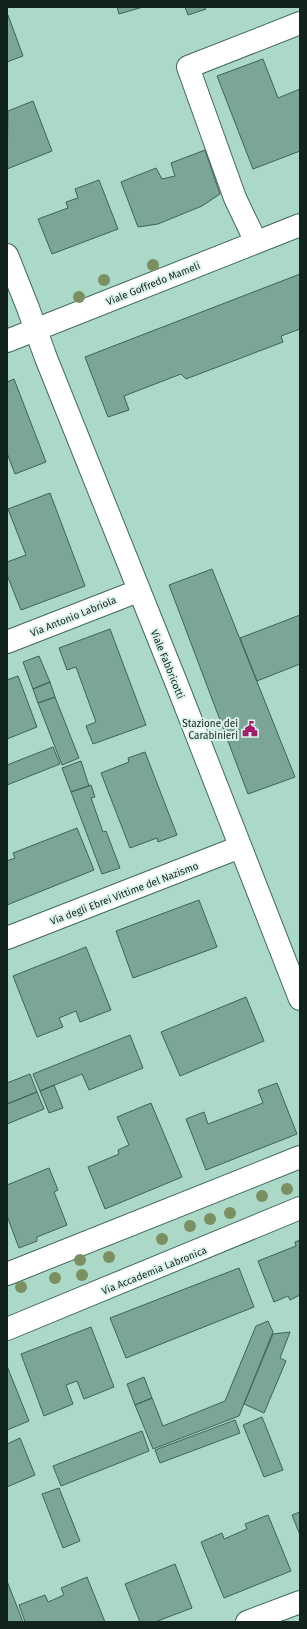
<svg xmlns="http://www.w3.org/2000/svg" width="307" height="1629" viewBox="0 0 307 1629" font-family="'Fira Sans',sans-serif">
	<style>
		.building { fill: #7ba596; stroke: #3c6457 }
		.lines { fill: none; stroke-linecap: round; stroke-linejoin: round }
		.minor-casing { stroke: #41695c; stroke-width: 24 }
		.minor { stroke: #fff; stroke-width: 22 }
		.tree { fill: #7b9062 }
		.labels { text-anchor: middle; stroke-width: 4; stroke-linejoin: round; paint-order: stroke }
		.street-label { font-size: 10px; fill: #12231d; stroke: #ddf3eb }
		.poi-label { font-size: 10px; fill: #12231d; stroke: #ddf3eb; text-anchor: end }
	</style>
	<rect width="100%" height="100%" fill="#acd8c8"/>
	<!-- building -->
	<path class="building" d="M117,7H143L119,14Z
		M185,7H204L206,9L188,15Z
		M8,15L23,56L7,62V16Z
		M263,59L278,98L300,89V151L253,169L217,76Z
		M33,101L52,151L7,169L8,111Z
		M205,150L220,194L202,206L158,224L138,227L121,182L156,168L162,179L175,176L171,163Z
		M99,180L118,229L52,254L38,219L68,208L66,202L78,198L75,189Z
		M300,274V329L281,336L283,342L186,379L181,374L124,396L129,410L108,417L85,357Z
		M14,379L46,462L15,474L7,453V382Z
		M50,493L85,586L21,610L7,575V562L26,555L8,509Z
		M212,569L295,777L248,794L169,585Z
		M300,615V664L257,681L240,638Z
		M110,629L146,725L93,744L86,726L96,722L76,667L67,670L59,648Z
		M39,656L50,682L33,689L23,662Z
		M18,676L37,727L7,739V680Z
		M50,682L55,697L38,703L33,689Z
		M55,697L79,758L62,765L38,703Z
		M53,747L60,764L7,785V765Z
		M145,752L177,835L158,842L157,838L130,848L101,773L129,762L128,758Z
		M81,761L89,786L71,792L62,768Z
		M91,785L95,797L91,798L103,832L106,831L120,868L102,874L71,792Z
		M77,828L94,870L7,905V861L15,858L13,853Z
		M199,900L217,947L133,978L116,931Z
		M86,947L111,1010L80,1022L76,1011L59,1018L63,1027L37,1037L13,976Z
		M246,997L264,1041L180,1076L161,1032Z
		M130,1035L143,1068L89,1090L82,1074L40,1091L33,1074Z
		M30,1074L37,1092L7,1104V1083Z
		M277,1083L297,1134L206,1170L186,1119L204,1112L208,1124L263,1103L258,1090Z
		M54,1085L63,1108L49,1113L40,1091Z
		M37,1092L44,1109L7,1124V1104Z
		M151,1103L182,1177L105,1209L88,1167L119,1154L118,1150L129,1145L117,1117Z
		M49,1168L58,1190L54,1192L67,1225L37,1237V1241L19,1248L7,1216V1185Z
		M300,1240V1295L290,1300L288,1296L274,1302L258,1261L296,1246L295,1242Z
		M239,1268L254,1307L126,1358L110,1318Z
		M268,1321L273,1332L239,1416L153,1449L135,1405L152,1398L163,1426L225,1401L256,1326Z
		M91,1327L114,1387L84,1399L77,1381L66,1385L73,1404L44,1416L21,1354Z
		M290,1332L280,1358L286,1361L264,1413L244,1404L273,1334Z
		M7,1366L29,1421L7,1430Z
		M144,1377L152,1398L135,1405L127,1384Z
		M262,1417L283,1470L264,1477L243,1425Z
		M235,1420L240,1433L160,1463L155,1450Z
		M142,1431L149,1451L61,1486L53,1466Z
		M20,1438L35,1475L7,1487V1444Z
		M59,1488L80,1541L63,1548L42,1494Z
		M300,1512V1535L292,1515Z
		M268,1515L291,1571L224,1598L201,1542L222,1533L224,1539L247,1529L245,1524Z
		M175,1564L192,1608L155,1622H140L125,1584Z
		M87,1577L105,1622H25L19,1605L45,1595L48,1602L64,1595L61,1588Z
		M7,1581L23,1622H7Z"/>
	<g class="lines">
		<defs>
			<path id="minor" d="M256,242L235,198L188,67L300,23
				M7,255L28,308L46,358L176,682L300,999
				M7,341L300,225
				M7,642L138,591
				M7,938L240,847
				M7,1274L300,1157
				M7,1329L300,1208
				M247,1622L300,1602"/>
		</defs>
		<!-- minor casing -->
		<use href="#minor" class="minor-casing"/>
		<!-- minor -->
		<use href="#minor" class="minor"/>
	</g>
	<!-- trees -->
	<g class="tree">
		<circle cx="153" cy="265" r="6"/>
		<circle cx="104" cy="280" r="6"/>
		<circle cx="79" cy="297" r="6"/>
		<circle cx="287" cy="1189" r="6"/>
		<circle cx="262" cy="1196" r="6"/>
		<circle cx="230" cy="1213" r="6"/>
		<circle cx="210" cy="1219" r="6"/>
		<circle cx="190" cy="1226" r="6"/>
		<circle cx="162" cy="1239" r="6"/>
		<circle cx="109" cy="1257" r="6"/>
		<circle cx="80" cy="1260" r="6"/>
		<circle cx="82" cy="1275" r="6"/>
		<circle cx="55" cy="1278" r="6"/>
		<circle cx="21" cy="1287" r="6"/>
	</g>
	<!-- icons -->
	<defs>
		<symbol id="civic-bare" viewBox="-9 -9 18 18"><path d="M-.6-6.5H3V-4.5H.6V-3L4-1V1h2V6H-6V1h2V-1L-.6-3ZM-1.2 2.5V6h2.4V2.5Z" fill="#a21d6a" stroke="#ddf3eb" stroke-width="2.5" paint-order="stroke"/></symbol>
	</defs>
	<g fill-rule="evenodd">
		<use href="#civic-bare" x="239" y="718" width="22" height="22"/>
	</g>
	<g class="labels">
		<!-- street labels -->
		<g class="street-label">
			<text transform="translate(153 283) rotate(-22)" y="4">Viale Goffredo Mameli</text>
			<text transform="translate(73 616) rotate(-22)" y="4">Via Antonio Labriola</text>
			<text transform="translate(168 664) rotate(68)" y="4">Viale Fabbricotti</text>
			<text transform="translate(124 893) rotate(-21)" y="4">Via degli Ebrei Vittime del Nazismo</text>
			<text transform="translate(154 1270) rotate(-22)" y="4">Via Accademia Labronica</text>
		</g>
		<!-- poi labels -->
		<g class="poi-label">
			<text x="238" y="727">Stazione dei<tspan x="238" dy="12">Carabinieri</tspan></text>
		</g>
	</g>
	<!-- border -->
	<rect width="307" height="1629" fill="none" stroke="#12231d" stroke-width="16"/>
</svg>
